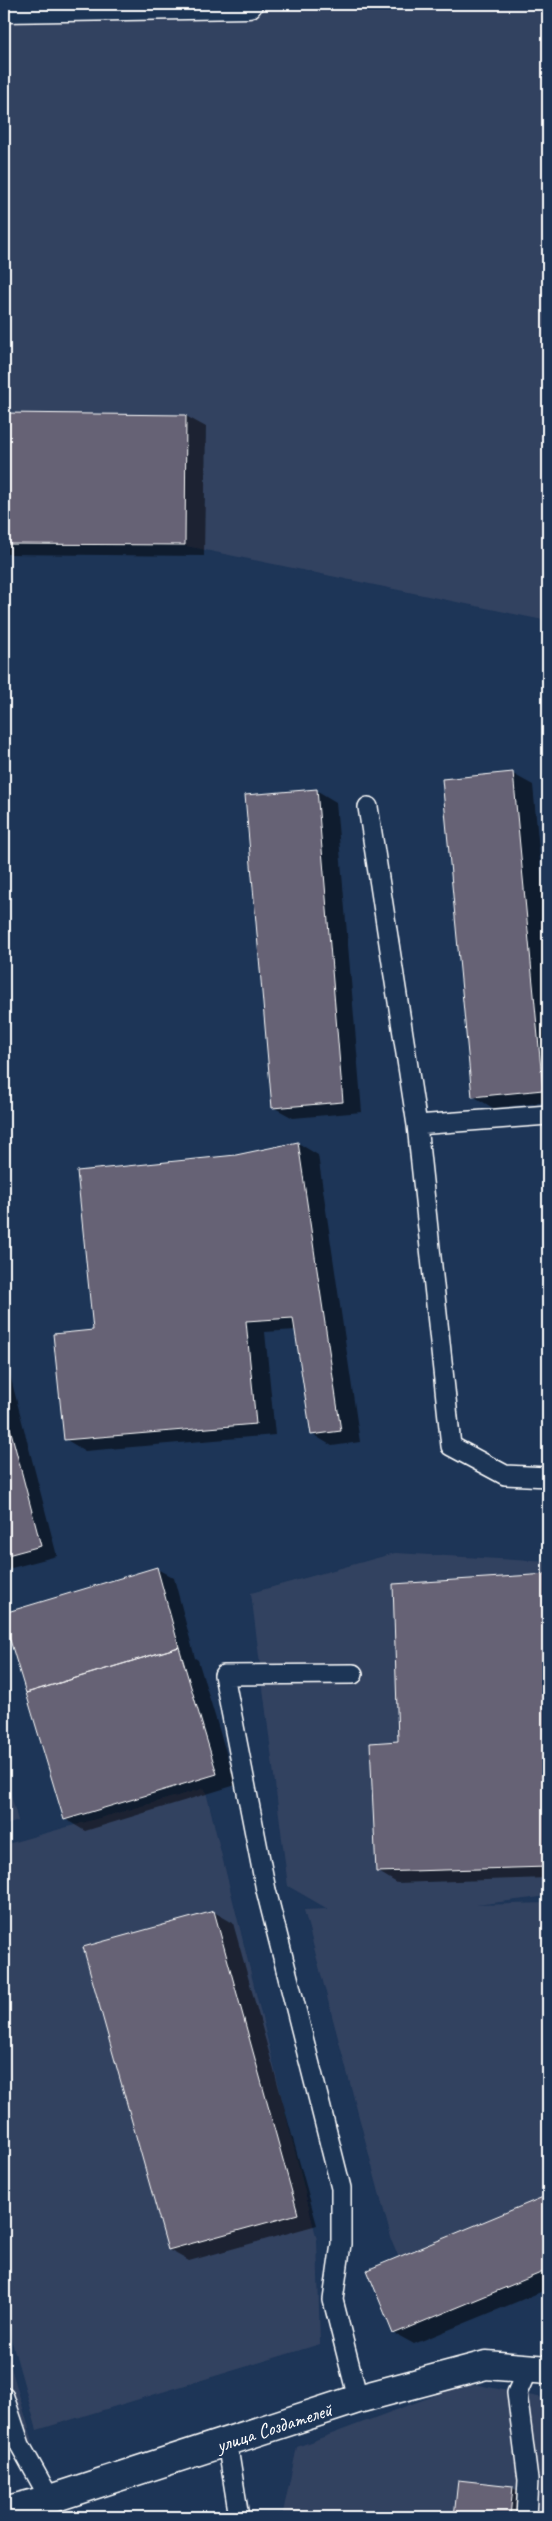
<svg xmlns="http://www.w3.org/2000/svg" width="552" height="2521" viewBox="0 0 552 2521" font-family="Caveat,sans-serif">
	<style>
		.built { fill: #334260 }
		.shadow { fill: #0007 }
		.building { fill: #666274; stroke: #fff }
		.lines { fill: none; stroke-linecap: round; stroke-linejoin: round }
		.service-casing { stroke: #fff; stroke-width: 22 }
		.minor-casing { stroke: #fff; stroke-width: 31 }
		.service { stroke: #1d3557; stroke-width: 19 }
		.minor { stroke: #1d3557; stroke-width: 28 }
		.labels { text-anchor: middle; stroke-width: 4; stroke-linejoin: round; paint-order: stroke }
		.street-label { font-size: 20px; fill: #fff; stroke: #1d3557 }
	</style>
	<rect width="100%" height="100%" fill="#1d3557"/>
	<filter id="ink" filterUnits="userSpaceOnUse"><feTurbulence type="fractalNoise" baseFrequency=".02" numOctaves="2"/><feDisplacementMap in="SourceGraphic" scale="10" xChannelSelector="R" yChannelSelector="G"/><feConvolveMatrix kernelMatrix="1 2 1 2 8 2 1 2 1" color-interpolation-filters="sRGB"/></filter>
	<g filter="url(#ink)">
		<!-- built -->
		<path class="built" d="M4,4H548V621L70,522L4,517Z
			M395,1553L548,1562V1896L476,1905L548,1903V2264L422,2312L392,2241L304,1910L328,1909L288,1886L251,1593Z
			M4,1769L18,1821L4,1826Z
			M205,1788L317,2240L320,2344L37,2430L4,2314V1845Z
			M4,2344L33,2442L4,2450Z
			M468,2383L548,2399V2517H282L297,2447Z"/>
		<!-- shadow -->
		<path class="shadow" d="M4,414L186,416L206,427L204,556L4,554Z
			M513,774L533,785L548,948V1102L493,1108L473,1096L443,780Z
			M316,790L336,802L362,1112L293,1118L273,1107Z
			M298,1143L318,1155L360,1442L332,1446L312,1434L296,1330L265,1332L275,1435L85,1451L65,1439L95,1331L237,1156Z
			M4,1372L10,1375L57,1556L4,1570Z
			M157,1569L174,1578L195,1658L198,1660L236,1785L85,1831L65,1819L4,1614Z
			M548,1575V1878L397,1883L377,1871L400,1742L394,1585Z
			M214,1912L233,1923L317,2225L189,2261L169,2250Z
			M548,2196V2289L414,2344L394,2333L369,2271Z
			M459,2481L513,2488L525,2495L523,2517H455Z"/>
		<!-- building -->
		<path class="building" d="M4,413L186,415L185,545L4,544Z
			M513,772L543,1090L472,1097L442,779Z
			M317,789L343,1102L272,1108L245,795Z
			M298,1142L341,1431L311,1435L293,1318L246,1321L256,1424L64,1440L53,1334L93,1330L77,1171L236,1155Z
			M4,1405L41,1546L4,1556Z
			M157,1567L179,1647L26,1693L4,1620V1613Z
			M548,1574V1867L376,1872L370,1743L398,1741L393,1584Z
			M179,1647L217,1774L64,1820L26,1693Z
			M214,1911L298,2214L168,2250L83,1947Z
			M548,2195V2270L393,2334L367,2270Z
			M458,2480L513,2486L510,2517H454Z"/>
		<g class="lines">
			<defs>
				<path id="service" d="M368,807L417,1125L548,1115
					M417,1125L451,1446L505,1475L548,1477
					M353,1674L224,1675L266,1890L341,2188V2244L333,2300L358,2399
					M4,2397L20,2445L50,2499
					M227,2442L239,2517
					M526,2517L528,2480L517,2393L528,2368"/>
				<path id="minor" d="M4,8L248,4
					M4,2511L50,2499L358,2399L486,2365L548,2370"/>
			</defs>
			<!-- service casing -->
			<use href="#service" class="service-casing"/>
			<!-- minor casing -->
			<use href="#minor" class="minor-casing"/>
			<!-- service -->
			<use href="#service" class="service"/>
			<!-- minor -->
			<use href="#minor" class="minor"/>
		</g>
	</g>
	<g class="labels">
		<!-- street labels -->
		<g class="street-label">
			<text transform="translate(274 2427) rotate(-18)" y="7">улица Создателей</text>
		</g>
	</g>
	<!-- margin -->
	<rect width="552" height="2521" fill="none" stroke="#1d3557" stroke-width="20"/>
	<rect x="10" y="10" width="532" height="2501" fill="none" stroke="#fff" stroke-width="2" filter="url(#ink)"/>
</svg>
